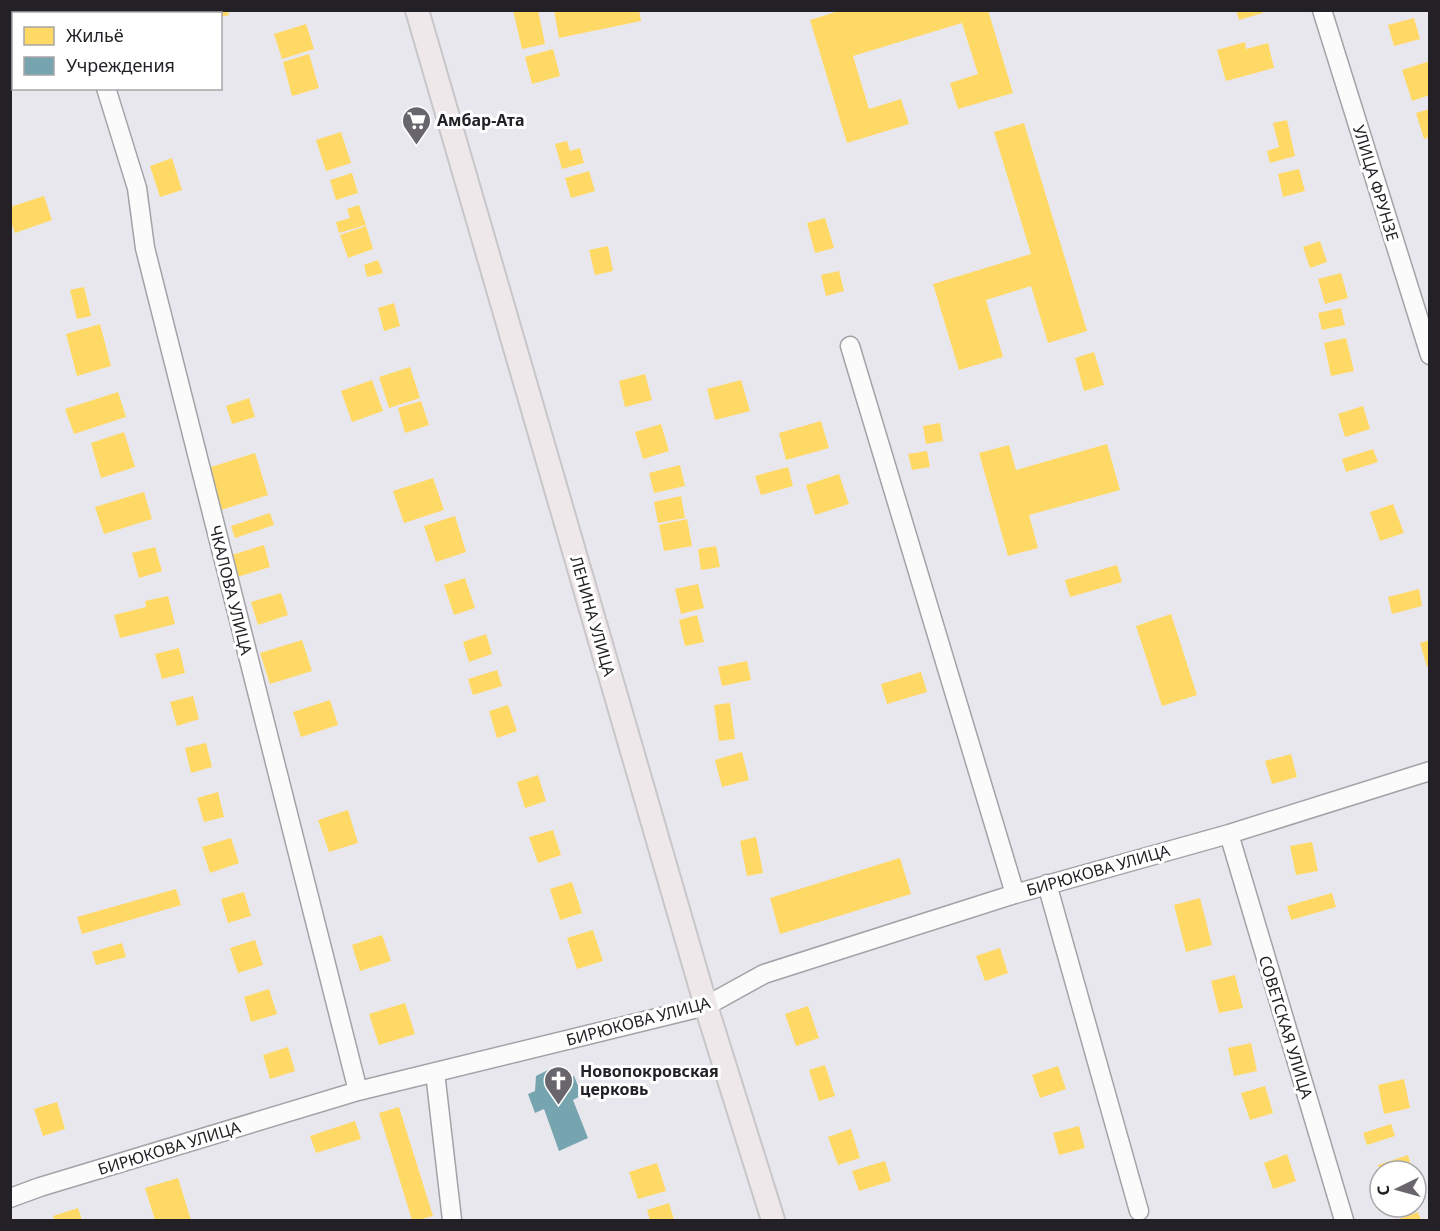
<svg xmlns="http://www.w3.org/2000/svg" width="1440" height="1231" viewBox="0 0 1440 1231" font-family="'Noto Sans',sans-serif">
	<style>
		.homes { fill: #ffd966 }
		.public { fill: #76a5af }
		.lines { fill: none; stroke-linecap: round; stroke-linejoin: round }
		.minor-casing { stroke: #a3a2a7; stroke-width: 21 }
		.major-casing { stroke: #c7c6c9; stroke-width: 26 }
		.minor { stroke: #fcfbfc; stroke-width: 18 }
		.major { stroke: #efe8eb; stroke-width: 22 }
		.labels { text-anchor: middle; stroke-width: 6; stroke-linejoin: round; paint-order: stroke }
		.poi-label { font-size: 16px; font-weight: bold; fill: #232126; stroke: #fff; text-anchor: start }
		.street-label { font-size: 16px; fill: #232126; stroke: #fff }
	</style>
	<rect width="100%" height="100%" fill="#e9e7ee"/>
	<!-- homes -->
	<path class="homes" d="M181,10H228L229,15L220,17V14H181Z
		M513,10H538L545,44L522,49Z
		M554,10H639L641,21L559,38Z
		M842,10H988L1013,93L958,109L950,83L978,74L962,23L853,56L869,109L901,99L909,124L847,143L810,20Z
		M1236,10H1262L1263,13L1239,20Z
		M1414,18L1420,39L1394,46L1388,25Z
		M306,24L314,49L282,59L274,34Z
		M1245,42L1246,49L1268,43L1274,68L1226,81L1217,50Z
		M553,49L560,76L532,84L525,57Z
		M309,54L319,88L292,96L283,62Z
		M1430,61V95L1412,101L1402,70Z
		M1430,109V137L1424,139L1416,113Z
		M1287,120L1295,156L1270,163L1267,151L1279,147L1273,123Z
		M1024,123L1087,331L1048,343L1031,286L986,300L1003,357L959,370L933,284L1031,254L994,132Z
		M341,132L351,163L326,171L316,140Z
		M567,141L570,151L580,148L584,163L562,169L555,144Z
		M172,158L182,190L160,197L150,166Z
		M1299,169L1305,191L1283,197L1278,174Z
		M589,171L595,191L571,198L565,178Z
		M352,173L358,193L336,200L330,180Z
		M44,196L52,220L15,233L10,219V207Z
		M359,205L366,225L339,233L336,222L350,218L347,209Z
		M825,218L834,248L815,253L807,223Z
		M366,226L373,249L348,258L340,235Z
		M1320,241L1327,262L1310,268L1303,247Z
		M608,246L613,271L595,275L589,250Z
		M378,260L383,273L367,277L364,265Z
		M839,271L844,291L826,296L821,275Z
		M1341,273L1348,298L1325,304L1318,279Z
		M84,287L91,316L77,319L70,290Z
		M394,303L400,326L384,331L378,308Z
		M1341,308L1345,325L1322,330L1318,313Z
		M100,324L111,366L77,376L66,334Z
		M1346,338L1354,371L1331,376L1324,343Z
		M1094,352L1104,385L1084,391L1075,358Z
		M410,367L420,398L389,408L379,377Z
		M645,374L652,400L625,407L619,381Z
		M372,380L383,411L352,422L341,391Z
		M741,380L750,411L715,420L707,389Z
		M118,392L126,417L74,434L65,409Z
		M249,398L255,417L232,424L226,406Z
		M421,401L429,425L405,433L398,408Z
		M1363,406L1370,429L1345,437L1338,414Z
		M821,421L829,448L786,460L779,433Z
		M940,423L943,441L926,444L923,426Z
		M661,424L669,451L643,459L635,432Z
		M124,432L135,467L101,478L91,443Z
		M1107,444L1120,490L1029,515L1038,548L1008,556L979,453L1009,445L1016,470Z
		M1373,449L1378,462L1346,472L1342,459Z
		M927,451L930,467L912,470L908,454Z
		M255,453L268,495L221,510L208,468Z
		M680,465L685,486L654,493L649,473Z
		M788,467L793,486L761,495L755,476Z
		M839,474L849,504L815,515L806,485Z
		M433,478L444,510L404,523L393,491Z
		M144,492L152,519L104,534L95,507Z
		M681,496L685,518L658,523L654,502Z
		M1393,504L1404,533L1380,541L1370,512Z
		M270,513L274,525L235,538L231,526Z
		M455,516L466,552L436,562L424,526Z
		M687,519L692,546L664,551L659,525Z
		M264,545L270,567L231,579L225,557Z
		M716,546L720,567L701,570L698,549Z
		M155,547L162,571L139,578L132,553Z
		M1117,565L1122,582L1070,597L1065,580Z
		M465,578L475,608L454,615L444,585Z
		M698,584L704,608L681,614L675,589Z
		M1419,589L1422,606L1392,614L1388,597Z
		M281,593L288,615L258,625L251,602Z
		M168,596L175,624L120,638L114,615L146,607L145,601Z
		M1171,614L1197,695L1162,706L1136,626Z
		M697,615L704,642L685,646L679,620Z
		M486,634L492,654L469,662L463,642Z
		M302,640L312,671L270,684L260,653Z
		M1430,640V666L1427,667L1420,643Z
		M179,648L185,673L162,679L155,654Z
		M747,661L751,680L722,686L718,667Z
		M497,670L502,686L473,695L468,679Z
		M921,672L927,692L887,704L881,684Z
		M193,696L199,719L177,726L170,702Z
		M330,700L338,725L301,737L293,712Z
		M730,703L735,739L719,741L714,705Z
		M508,705L517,731L497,738L489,711Z
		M206,743L212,767L191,773L185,748Z
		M742,752L749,780L722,787L715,760Z
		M1291,754L1297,777L1272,784L1265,761Z
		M538,775L546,801L525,808L517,782Z
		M218,792L224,817L204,822L197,798Z
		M348,810L358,843L329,852L318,820Z
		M553,830L561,855L538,863L529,837Z
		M756,837L763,873L747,876L740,841Z
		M231,838L239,863L210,873L202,847Z
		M1312,842L1318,871L1296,875L1290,846Z
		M900,858L911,894L780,934L770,898Z
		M572,882L582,913L560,920L550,889Z
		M176,889L181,905L82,934L77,917Z
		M244,892L251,916L228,923L221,899Z
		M1332,893L1336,907L1291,920L1287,906Z
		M1200,898L1212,945L1186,952L1174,905Z
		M593,930L603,961L577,969L567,938Z
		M382,935L391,961L360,971L352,945Z
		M255,940L263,965L238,973L230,948Z
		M122,943L126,957L96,965L92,952Z
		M1000,948L1008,973L985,981L976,956Z
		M1235,975L1243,1008L1219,1013L1211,981Z
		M269,989L277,1014L251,1022L244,997Z
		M405,1003L415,1034L379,1045L369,1014Z
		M808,1006L819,1038L796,1046L785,1014Z
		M1251,1043L1257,1071L1234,1076L1228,1048Z
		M288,1047L295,1071L270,1079L263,1055Z
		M825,1065L835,1096L819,1101L809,1070Z
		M1058,1066L1066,1089L1040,1098L1032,1075Z
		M1404,1079L1410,1108L1384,1114L1378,1085Z
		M1265,1086L1273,1113L1250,1120L1241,1093Z
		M57,1102L65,1129L43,1136L34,1109Z
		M399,1107L433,1216L418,1220H412L379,1113Z
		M355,1121L361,1139L316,1153L310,1136Z
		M1391,1124L1395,1136L1367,1145L1363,1133Z
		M1079,1126L1085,1148L1059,1155L1053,1133Z
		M851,1129L860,1158L838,1165L828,1137Z
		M1287,1154L1296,1181L1273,1189L1264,1163Z
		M1408,1155L1412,1169L1380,1171L1378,1165Z
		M885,1161L891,1181L859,1191L852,1171Z
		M657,1163L666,1191L638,1199L629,1172Z
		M178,1178L191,1220H155L145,1188Z
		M669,1203L674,1220H650L647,1210Z
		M78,1208L82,1220H55L53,1216Z
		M1418,1212L1421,1220H1396Z"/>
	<!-- public -->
	<path class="public" d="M552,1068L558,1069L567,1079L574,1076L582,1095L573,1100L588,1138L559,1151L544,1109L535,1113L528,1094L535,1091L536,1076Z"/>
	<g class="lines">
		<defs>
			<path id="minor" d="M82,10L83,14
				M1322,10L1430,355
				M106,88L137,188L145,248L358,1091
				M850,346L1015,894
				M1229,834L1344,1220
				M1047,884L1139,1211
				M435,1072L452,1220
				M10,1198L40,1187L358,1091L706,1006L764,974L1015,894L1229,834L1430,771"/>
			<path id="major" d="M417,10L706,1006L773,1220"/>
		</defs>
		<!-- minor casing -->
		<use href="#minor" class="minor-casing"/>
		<!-- major casing -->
		<use href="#major" class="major-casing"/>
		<!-- minor -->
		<use href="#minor" class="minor"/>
		<!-- major -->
		<use href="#major" class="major"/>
	</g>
	<!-- icons -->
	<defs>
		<symbol id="supermarket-pin" viewBox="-11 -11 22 30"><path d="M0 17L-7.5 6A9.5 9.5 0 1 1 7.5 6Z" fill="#68666c" stroke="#fff"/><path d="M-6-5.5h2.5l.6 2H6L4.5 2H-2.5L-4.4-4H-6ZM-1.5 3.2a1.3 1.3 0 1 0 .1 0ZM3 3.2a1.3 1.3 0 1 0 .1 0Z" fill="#fff"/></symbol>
		<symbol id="church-pin" viewBox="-11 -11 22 30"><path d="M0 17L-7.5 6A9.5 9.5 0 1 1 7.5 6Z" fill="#68666c" stroke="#fff"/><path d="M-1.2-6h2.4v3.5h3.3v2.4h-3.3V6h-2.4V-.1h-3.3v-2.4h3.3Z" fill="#fff"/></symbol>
	</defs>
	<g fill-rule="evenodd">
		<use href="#supermarket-pin" x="400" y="104" width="33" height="45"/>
		<use href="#church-pin" x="542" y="1064" width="33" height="45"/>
	</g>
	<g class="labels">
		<!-- poi labels -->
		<g class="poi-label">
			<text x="437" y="126">Амбар-Ата</text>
			<text x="580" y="1077">Новопокровская<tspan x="580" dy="18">церковь</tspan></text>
		</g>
		<!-- street labels -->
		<g class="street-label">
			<text transform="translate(1376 183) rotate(73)" y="6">УЛИЦА ФРУНЗЕ</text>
			<text transform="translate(231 590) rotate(76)" y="6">ЧКАЛОВА УЛИЦА</text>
			<text transform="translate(593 616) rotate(74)" y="6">ЛЕНИНА УЛИЦА</text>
			<text transform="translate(1098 870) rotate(-16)" y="6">БИРЮКОВА УЛИЦА</text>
			<text transform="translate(638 1021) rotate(-15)" y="6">БИРЮКОВА УЛИЦА</text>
			<text transform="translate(1286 1027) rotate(73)" y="6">СОВЕТСКАЯ УЛИЦА</text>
			<text transform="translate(169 1148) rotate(-17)" y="6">БИРЮКОВА УЛИЦА</text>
		</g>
	</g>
	<!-- border -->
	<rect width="1440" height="1231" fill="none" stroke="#232126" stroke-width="24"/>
	<!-- legend -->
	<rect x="12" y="12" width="210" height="78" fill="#ffffff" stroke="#a7a6a8" stroke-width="1.5"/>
	<rect x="24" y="27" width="30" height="18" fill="#ffd966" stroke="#a7a6a8" stroke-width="1.5"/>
	<text x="66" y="42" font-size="18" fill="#232126">Жильё</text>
	<rect x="24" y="57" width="30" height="18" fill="#76a5af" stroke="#a7a6a8" stroke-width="1.5"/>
	<text x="66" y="72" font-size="18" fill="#232126">Учреждения</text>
	<!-- north arrow -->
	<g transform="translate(1398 1189) rotate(265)"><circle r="28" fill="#ffffff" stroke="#a7a6a8" stroke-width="1.5"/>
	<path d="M0-4.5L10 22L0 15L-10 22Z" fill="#68666c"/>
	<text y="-9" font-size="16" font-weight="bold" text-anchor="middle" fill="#232126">С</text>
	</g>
</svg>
